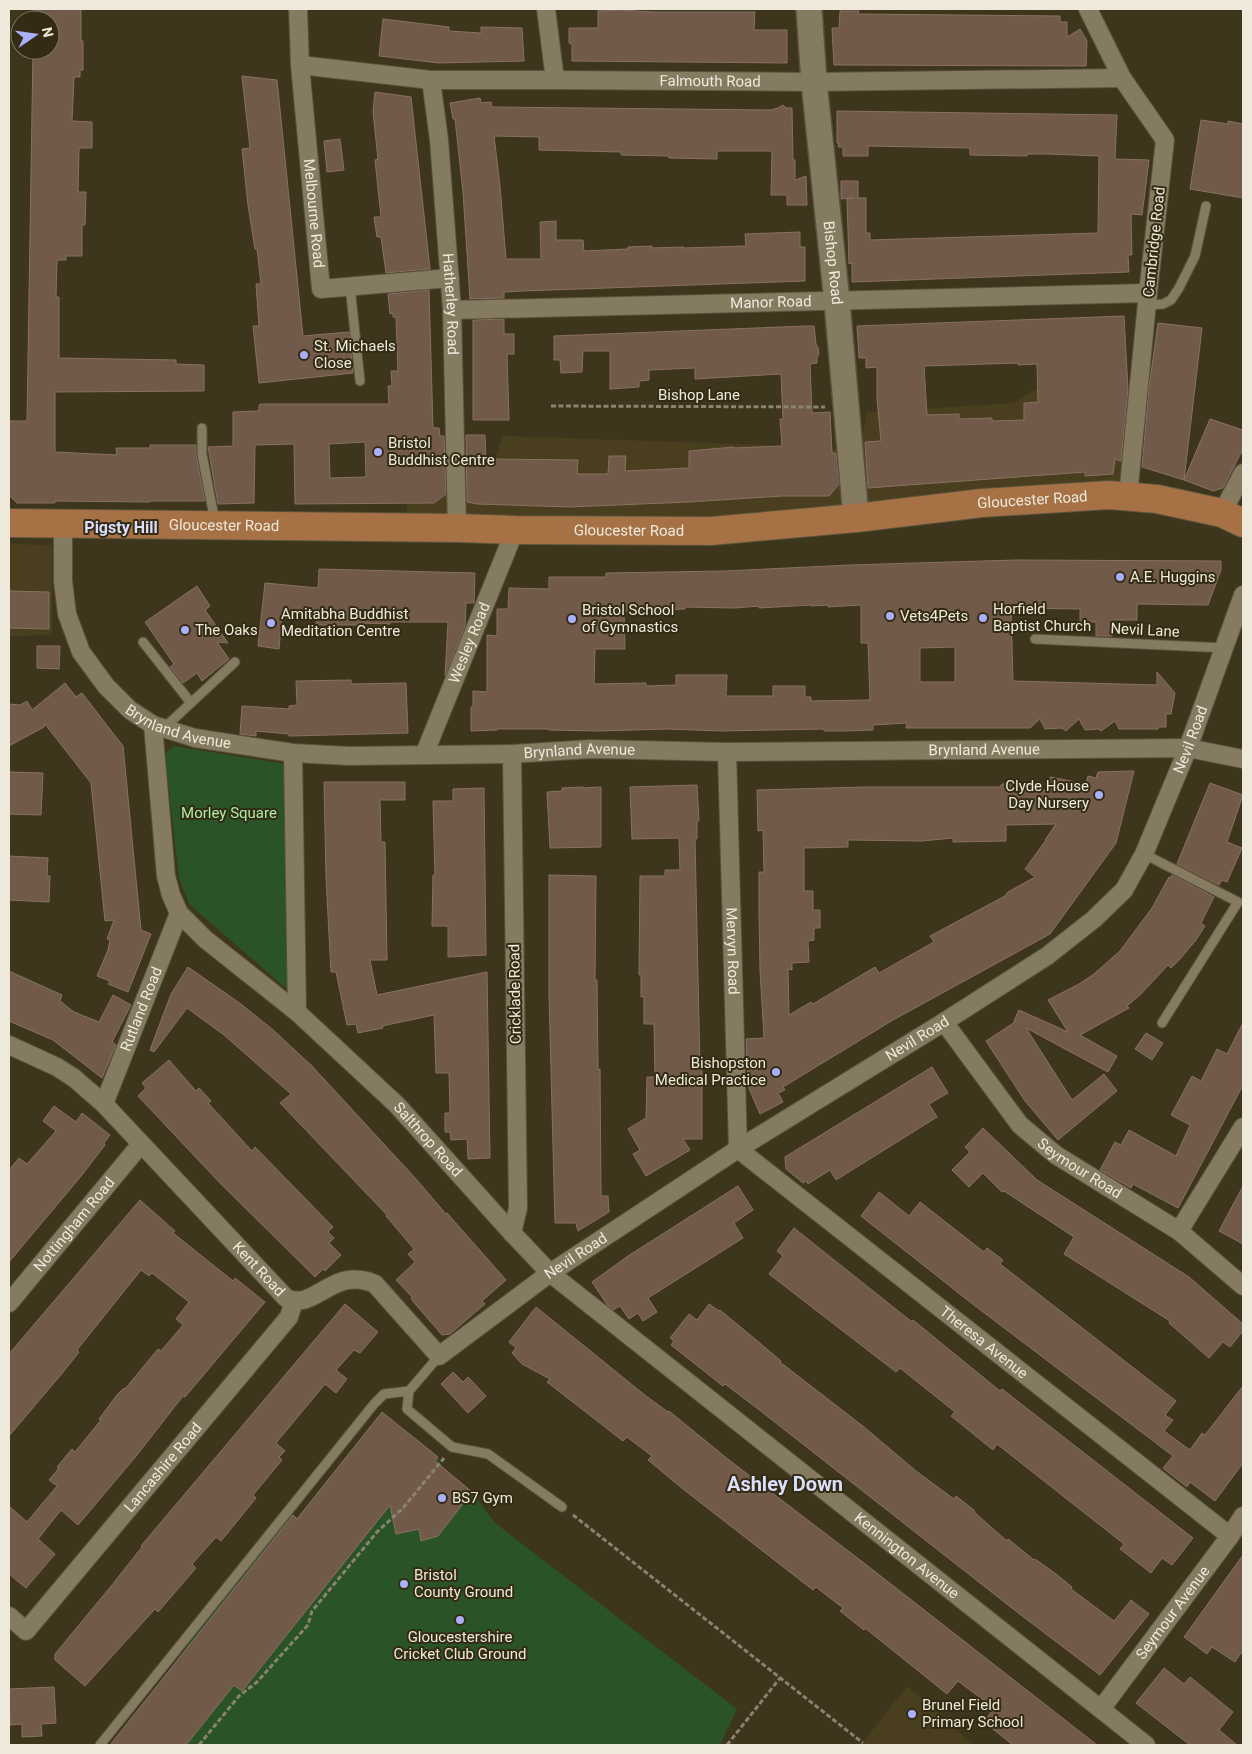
<svg xmlns="http://www.w3.org/2000/svg" width="1252" height="1754" viewBox="0 0 1252 1754" font-family="Roboto,sans-serif">
	<style>
		.built { fill: #493f1f }
		.green { fill: #2a5428 }
		.building { fill: #715a4a; stroke: #8a7161; fill-rule: evenodd }
		.lines { fill: none; stroke-linecap: round; stroke-linejoin: round }
		.lane-casing { stroke: #59523d; stroke-width: 11 }
		.street-casing { stroke: #59523d; stroke-width: 20 }
		.secondary-casing { stroke: #59523d; stroke-width: 28 }
		.primary-casing { stroke: #59523d; stroke-width: 30 }
		.path { stroke: #89836f; stroke-width: 3; stroke-dasharray: 5 2.5; stroke-linecap: butt }
		.lane { stroke: #847b61; stroke-width: 9 }
		.street { stroke: #847b61; stroke-width: 18 }
		.secondary { stroke: #847b61; stroke-width: 25 }
		.primary { stroke: #a67144; stroke-width: 28 }
		.poi-dot { fill: #aab0fb; stroke: #332b13; stroke-width: 2 }
		.labels { text-anchor: middle; stroke-width: 4; stroke-linejoin: round; paint-order: stroke }
		.street-label { font-size: 15px; fill: #eee9db; stroke: #332b13 }
		.poi-label { font-size: 15px; fill: #eee9db; stroke: #332b13; text-anchor: start }
		.park-label { font-size: 15px; fill: #a9efa5; stroke: #332b13 }
		.neighbourhood-label { font-size: 16px; font-weight: bold; fill: #dbdefc; stroke: #332b13 }
		.district-label { font-size: 20px; font-weight: bold; fill: #dbdefc; stroke: #332b13 }
	</style>
	<rect width="100%" height="100%" fill="#3d361d"/>
	<!-- built -->
	<path class="built" d="M1133,383L1120,484L690,519L407,520V472L449,471L492,468L503,436L770,445L786,457L861,445L867,412L1014,403L1033,391Z
		M9,544L52,545V635L9,636Z
		M907,1686L974,1745H861Z"/>
	<!-- green -->
	<path class="green" d="M174,746L284,764L289,991L189,904L179,878L165,754Z
		M382,1412L438,1457L442,1467L472,1492L495,1523L737,1709L720,1745H110L187,1647L186,1645L291,1514L297,1518Z"/>
	<!-- building -->
	<path class="building" d="M34,9H81V41H83V70H80V77H74L72,121L92,122V148H79L78,192H86L85,225H82V256H66V260H57L56,297H59V358L176,360V364L204,365V391L55,392V452L117,455L116,448H150V445H196V455L205,501H150V502L55,501V503H17L9,495V421H27L33,50H50V20H34Z
		M620,10L653,12H755L754,30H787V63L572,61V44L569,43V28H598V11Z
		M840,11H859L858,14L1060,16V22H1067V37L1080,29L1087,41L1086,66L834,65L832,28H839Z
		M383,19L449,27V31L481,33V27L522,28L524,61L439,63L379,56Z
		M242,76L277,80L303,336L349,332L353,373L259,383L253,326H259L256,284H261L257,249H255L248,205L242,149L250,148Z
		M375,92L411,97L430,269L386,273L381,237H377L374,217H381L375,160L378,159L373,112Z
		M480,98L481,103L491,102L492,107L771,110L778,108L783,105L786,108H792L793,160H795V180L806,176L807,205H787V195H771L772,151H717V159L669,158V156L621,155V152L539,150V137L494,136L500,186L506,259H541L540,222L556,221V240H583L584,251L628,249V247L652,246V248L684,247V248L746,246L745,234L800,232V247H805V281L522,291L504,292V298L470,299L463,192L455,119H453L450,103Z
		M837,111L1117,115L1115,159L1149,160L1142,215L1131,214L1132,255H1128L1129,272L852,282V263L849,264L847,199L853,198L841,199V181H858V198H866V233H870V240L1098,233L1099,156L1049,154H1027V156L970,155V148L868,146V156H843V147H838L839,143H837Z
		M1201,120L1228,124V121L1243,124V198L1190,189Z
		M340,139L344,170L327,172L324,141Z
		M429,290L433,428H439L440,436H444L446,494L434,503L295,504L294,444L255,445L254,503L218,504L208,447L233,446V412L259,411V405L261,404H389L388,386H392L391,371H398L396,317H393V313L390,314L388,294ZM365,442L366,477L330,478L329,444Z
		M1124,316L1128,390L1121,461L1115,459L1113,474L1085,476V472L868,488L865,442L881,441L877,399V367L866,368V358H859L857,326ZM1018,363V365L1037,364L1038,402L1024,403V420L992,421V418L959,419V414L927,415L924,366Z
		M504,319V334H514V354H507L509,420H473V320Z
		M1158,323L1202,328L1184,480L1142,467L1149,387Z
		M806,326H814L816,344L818,348L819,354L817,357V363L810,364L812,413L830,412L832,453H836L839,484L829,496H783L689,502L569,507L477,504L467,502L466,435H485L486,459L578,460L577,474H608L609,456H626L625,471L689,468V451L734,447V448L782,446L780,419H783L781,374L695,379V368L649,370V380L639,381V387L610,389V351H583L582,372L561,373L560,360H554V336Z
		M1210,419L1243,430V449L1223,488L1213,491L1184,480Z
		M1016,560L1221,561V570L1208,605L1137,604V620H1112V636H1096V622H1080V609L1011,608L1013,681L1157,685V672L1175,693L1171,714H1166V727H1159L1158,729H1119L1115,721L1101,731L1098,729L1085,730L1079,719L1066,731L1062,728L1045,729L1040,719L1030,728H906L907,723L873,725V730L844,731H824V729L721,731L667,729L598,731L549,730V729H497V730L471,731V707H473V691L487,692V635L497,636V609H508L509,588L549,589V577H606V573L725,571L850,565ZM811,605V606L828,605V607L861,605V643H868L870,700L811,701V697H805V686H773V696H726L727,675H676V685L646,686V683L594,684L595,649H625L624,612L685,609V607L735,608L759,606V608ZM955,647V682H920V648Z
		M319,569L475,573L474,603H466L465,626L445,676L448,622H390V624L358,623V625H316L317,617L282,615L279,649L258,646L265,583L318,588Z
		M197,586L210,606L205,610L228,643L217,642L229,659L202,681L197,673L183,683L170,667L174,664L145,622Z
		M9,591L49,592V629L9,628Z
		M37,646H60L59,669L37,668Z
		M351,680V684L406,683L408,733L289,736V734L256,731V736L240,734L242,706L289,709V706L297,705L296,681Z
		M65,683L76,697L82,693L123,746L141,930L151,934L128,992L108,984L110,981L97,976L108,950L110,940L107,939L114,920L105,921L91,783L45,724L44,727L9,746V704L20,705L27,701L32,710Z
		M1134,771L1116,843L1050,934L893,1020L783,1087L785,1090L778,1093L783,1102L760,1114L748,1086L746,1039L764,1038L760,970L759,912V872H764L763,830L758,831L757,790L865,787H1000L1002,784H1024L1025,785L1048,791L1050,777L1086,784L1088,776L1096,778L1098,772ZM1056,824L1045,840H1046L1025,869L1035,877L1008,892L1005,896L930,936L934,942L879,973L875,967L813,1004L811,1002L789,1015L788,969L792,970V963L809,962L808,941L814,940V928H820V910H813V891H804V848L848,847V840L922,841L953,838V842L1006,841V825Z
		M9,772L43,773L41,815L9,814Z
		M324,782H405V800H380L381,842H385L387,960H370L377,995L487,972L490,1158L468,1159L467,1139L451,1140L450,1132H445V1113H450L449,1073H436L434,1015L382,1026L383,1028L358,1033L356,1024L347,1025L336,972H331L326,877Z
		M1210,783L1243,795L1227,842L1242,848L1227,882L1222,880L1219,885L1177,864Z
		M697,785L699,821H697V839H695L700,1069H702V1139H683L690,1150L646,1176L633,1154L640,1150L628,1129L646,1118L647,1077H655L654,1024H644V997H641V975H639L640,876H665V870H680L679,838L632,839L630,787Z
		M583,787V788L601,787V847L550,848L547,792L562,791V788Z
		M484,788L486,955L448,957V926H432L433,875H435L433,801H453V789Z
		M9,856L48,858L47,876H50L49,902L9,900Z
		M549,875L596,876L595,980H597L598,1070L600,1069L601,1196H608L609,1212L578,1231L576,1223H555L549,994Z
		M1172,875L1214,897L1201,923L1205,926L1196,940L1180,959L1171,968L1168,965L1141,994L1127,1006L1129,1008L1080,1035L1117,1056L1108,1072L1026,1028L1072,1100L1104,1074L1117,1091L1058,1140L1025,1101L986,1041L1015,1022L1014,1021L1019,1010L1068,1032L1048,1000L1079,984L1094,974L1120,951L1152,908L1169,877L1171,878Z
		M188,967L241,1004L272,1029L312,1066L416,1179L446,1214L447,1213L506,1280L482,1301L485,1304L450,1334L442,1335L411,1299L412,1297L396,1280L415,1262L408,1254L414,1249L386,1216L387,1215L280,1103L291,1094L224,1035L187,1008L154,1052L150,1050L171,994Z
		M9,971L62,995L60,1001L74,1012L99,1022L113,995L131,1005L112,1042L116,1045L102,1078L53,1040L9,1021Z
		M1243,1023V1085L1178,1208L1133,1184L1131,1188L1100,1170L1115,1142L1121,1145L1129,1130L1176,1156L1190,1125L1171,1115L1192,1076L1201,1081L1217,1049L1227,1054Z
		M1146,1033L1163,1043L1152,1060L1135,1049Z
		M169,1060L196,1091L199,1088L211,1101L208,1103L252,1151L255,1147L333,1227L328,1232L334,1238L329,1243L341,1255L325,1271L323,1269L315,1277L220,1183L138,1096L146,1088L142,1083Z
		M932,1067L948,1093L929,1104L937,1117L836,1180L830,1170L808,1184L807,1181L803,1183L786,1169L785,1157Z
		M54,1106L76,1122L82,1113L110,1135L104,1143L105,1145L82,1175L9,1262V1170L19,1158L27,1164L56,1131L43,1121Z
		M983,1128L1037,1180L1189,1277L1243,1324V1331L1230,1347L1223,1342L1209,1358L1169,1323L1170,1321L1064,1254L1074,1237L1004,1191L1002,1192L983,1173L969,1187L952,1170L970,1152L965,1147Z
		M738,1186L753,1210L734,1223L743,1238L648,1298L657,1312L643,1321L638,1313L629,1319L620,1306L613,1310L608,1306L592,1282L628,1256Z
		M1243,1186V1244L1219,1231Z
		M879,1192L909,1216L920,1202L984,1252L987,1248L1003,1260L1000,1264L1176,1401L1165,1415L1173,1420L1164,1431L1190,1450L1202,1433L1205,1435L1243,1386V1463L1215,1501L1190,1482L1187,1487L1163,1468L1173,1456L970,1302L861,1216Z
		M140,1200L175,1231L173,1233L233,1281L235,1278L265,1302L185,1397L183,1396L137,1455L78,1525L61,1510L38,1539L55,1554L26,1588L9,1574V1506L27,1522L57,1486L49,1480L59,1468L57,1467L72,1449L75,1452L101,1420L99,1419L117,1395L124,1388L125,1389L158,1349L161,1351L183,1325L176,1319L189,1302L152,1273L149,1276L141,1270L77,1350L79,1352L64,1371L9,1436V1354Z
		M794,1228L912,1322L913,1320L1000,1391L1002,1389L1193,1538L1172,1565L1162,1558L1151,1573L1120,1549L1124,1544L1016,1459L997,1444L993,1450L951,1416L955,1412L900,1368L896,1372L769,1274L783,1256L777,1251Z
		M345,1304L378,1332L360,1353L354,1350L336,1370L347,1379L336,1393L325,1384L276,1443L285,1451L279,1457L282,1460L253,1495L256,1498L221,1541L216,1537L192,1564L196,1568L158,1612L155,1609L85,1686L55,1660V1654L112,1585L142,1547L141,1546Z
		M709,1304L719,1311L720,1310L755,1339L781,1361L780,1362L864,1427L916,1471L954,1499L956,1496L975,1511L974,1512L1007,1541L1008,1539L1034,1560L1035,1559L1056,1574L1072,1587L1071,1589L1114,1621L1131,1600L1149,1614L1100,1675L1017,1612L762,1412L725,1384L723,1386L671,1345L674,1341L670,1338L689,1314L697,1320Z
		M536,1307L646,1396L668,1412L669,1411L729,1460L864,1563L1097,1745H1013L984,1722L994,1708L958,1681L947,1694L865,1628L864,1630L840,1611L843,1608L816,1587L813,1590L683,1489L648,1460L652,1456L627,1437L623,1441L547,1382L550,1379L522,1364L512,1353L516,1348L509,1342Z
		M453,1372L463,1382L468,1377L486,1396L468,1413L441,1384Z
		M382,1412L438,1457L435,1461L472,1492L438,1536L421,1541L419,1529L396,1534L390,1505L242,1691L234,1685L186,1745H110L293,1515L297,1519Z
		M1243,1555V1650L1235,1662L1212,1647L1207,1654L1184,1637Z
		M1164,1668L1184,1684L1190,1677L1233,1712L1219,1730L1237,1745H1190L1136,1703Z
		M54,1687L56,1723L41,1724L42,1736L22,1737V1724L10,1725L9,1689Z"/>
	<g class="lines">
		<defs>
			<path id="lane" d="M350,286L360,381
				M1147,305L1163,304L1171,300L1179,288L1195,256L1206,206
				M202,428V454L215,522
				M1035,639L1225,648
				M143,642L191,703
				M164,728L235,662
				M1144,854L1238,902L1162,1023
				M439,1356L409,1391L407,1409L452,1447L488,1454L562,1507
				M100,1745L374,1404L384,1394L409,1391"/>
			<g id="street">
				<path id="s1" d="M298,9L300,65L321,289L450,278"/>
				<path d="M546,9L555,80"/>
				<path d="M1088,9L1122,78L1165,140L1148,293L1128,496"/>
				<path id="s2" d="M300,65L431,80H555L814,82L1122,78"/>
				<path id="s3" d="M431,80L439,140L452,310L457,528"/>
				<path id="s4" d="M452,310L1148,293"/>
				<path d="M1222,513L1243,473"/>
				<path id="s5" d="M63,524V581L67,614L81,652L106,686L130,710L153,725L195,738L293,753L349,756L512,754L591,749L727,752L1188,748L1243,759"/>
				<path id="s6" d="M153,725L166,876L171,895L179,913L205,939L297,1012L397,1105L512,1233L550,1273L1146,1745"/>
				<path id="s7" d="M727,752L738,1149L1230,1536"/>
				<path d="M293,753L297,1012"/>
				<path id="s8" d="M424,755L515,530"/>
				<path id="s9" d="M944,1022L1020,1125L1056,1155L1179,1231L1243,1286"/>
				<path id="s10" d="M9,1045L57,1067L74,1078L104,1104L286,1298C315,1312 333,1265 375,1284L439,1356L550,1273L738,1149L944,1022L1047,956L1094,919L1124,890L1144,854L1188,748L1243,595"/>
				<path id="s11" d="M104,1104L179,913"/>
				<path d="M1179,1231L1243,1127"/>
				<path d="M512,1233L518,1208L512,754"/>
				<path id="s12" d="M9,1303L141,1144"/>
				<path id="s13" d="M9,1616L26,1631L289,1317L294,1301"/>
				<path id="s14" d="M1101,1709L1230,1536L1243,1516"/>
			</g>
			<g id="secondary">
				<path id="s15" d="M809,9L814,82L837,302L856,518"/>
			</g>
			<g id="primary">
				<path id="s16" d="M9,523L457,528L515,530L711,531L856,518L982,503L1109,495L1157,499L1222,513L1243,523"/>
			</g>
		</defs>
		<!-- lane casing -->
		<use href="#lane" class="lane-casing"/>
		<!-- street casing -->
		<use href="#street" class="street-casing"/>
		<!-- secondary casing -->
		<use href="#secondary" class="secondary-casing"/>
		<!-- primary casing -->
		<use href="#primary" class="primary-casing"/>
		<!-- path -->
		<path class="path" d="M551,406L825,407
			M573,1515L863,1743
			M199,1745L239,1696L257,1682L308,1625L312,1611L377,1532L403,1508L444,1458
			M727,1745L780,1678"/>
		<!-- lane -->
		<use href="#lane" class="lane"/>
		<!-- street -->
		<use href="#street" class="street"/>
		<!-- secondary -->
		<use href="#secondary" class="secondary"/>
		<!-- primary -->
		<use href="#primary" class="primary"/>
	</g>
	<!-- markers -->
	<g class="poi-dot">
		<circle cx="304" cy="355" r="5"/>
		<circle cx="378" cy="452" r="5"/>
		<circle cx="1120" cy="577" r="5"/>
		<circle cx="890" cy="616" r="5"/>
		<circle cx="983" cy="618" r="5"/>
		<circle cx="572" cy="619" r="5"/>
		<circle cx="271" cy="623" r="5"/>
		<circle cx="185" cy="630" r="5"/>
		<circle cx="1099" cy="795" r="5"/>
		<circle cx="776" cy="1072" r="5"/>
		<circle cx="442" cy="1498" r="5"/>
		<circle cx="404" cy="1584" r="5"/>
		<circle cx="460" cy="1620" r="5"/>
		<circle cx="912" cy="1714" r="5"/>
	</g>
	<g class="labels">
		<!-- street labels -->
		<g class="street-label">
			<text dy="5" stroke="none"><textPath href="#s2" startOffset="411">Falmouth Road</textPath></text>
			<text dy="5" stroke="none"><textPath href="#s1" startOffset="205">Melbourne Road</textPath></text>
			<text transform="translate(1154 242) rotate(-84)" y="5">Cambridge Road</text>
			<text dy="5" stroke="none"><textPath href="#s15" startOffset="255">Bishop Road</textPath></text>
			<text dy="5" stroke="none"><textPath href="#s4" startOffset="319">Manor Road</textPath></text>
			<text dy="5" stroke="none"><textPath href="#s3" startOffset="225">Hatherley Road</textPath></text>
			<text x="699" y="400">Bishop Lane</text>
			<text dy="5" stroke="none"><textPath href="#s16" startOffset="1025">Gloucester Road</textPath></text>
			<text dy="5" stroke="none"><textPath href="#s16" startOffset="215">Gloucester Road</textPath></text>
			<text dy="5" stroke="none"><textPath href="#s16" startOffset="620">Gloucester Road</textPath></text>
			<text transform="translate(1145 630) rotate(3)" y="5">Nevil Lane</text>
			<text dy="5" stroke="none"><textPath href="#s8" startOffset="121">Wesley Road</textPath></text>
			<text dy="5" stroke="none"><textPath href="#s5" startOffset="259">Brynland Avenue</textPath></text>
			<text dy="5" stroke="none"><textPath href="#s10" startOffset="1564">Nevil Road</textPath></text>
			<text dy="5" stroke="none"><textPath href="#s5" startOffset="1069">Brynland Avenue</textPath></text>
			<text dy="5" stroke="none"><textPath href="#s5" startOffset="664">Brynland Avenue</textPath></text>
			<text dy="5" stroke="none"><textPath href="#s7" startOffset="199">Mervyn Road</textPath></text>
			<text transform="translate(515 994) rotate(-91)" y="5">Cricklade Road</text>
			<text dy="5" stroke="none"><textPath href="#s11" startOffset="102">Rutland Road</textPath></text>
			<text dy="5" stroke="none"><textPath href="#s10" startOffset="1144">Nevil Road</textPath></text>
			<text dy="5" stroke="none"><textPath href="#s6" startOffset="528">Salthrop Road</textPath></text>
			<text dy="5" stroke="none"><textPath href="#s9" startOffset="202">Seymour Road</textPath></text>
			<text dy="5" stroke="none"><textPath href="#s12" startOffset="102">Nottingham Road</textPath></text>
			<text dy="5" stroke="none"><textPath href="#s10" startOffset="739">Nevil Road</textPath></text>
			<text dy="5" stroke="none"><textPath href="#s10" startOffset="339">Kent Road</textPath></text>
			<text dy="5" stroke="none"><textPath href="#s7" startOffset="710">Theresa Avenue</textPath></text>
			<text dy="5" stroke="none"><textPath href="#s13" startOffset="236">Lancashire Road</textPath></text>
			<text dy="5" stroke="none"><textPath href="#s6" startOffset="1164">Kennington Avenue</textPath></text>
			<text dy="5" stroke="none"><textPath href="#s14" startOffset="120">Seymour Avenue</textPath></text>
		</g>
		<!-- poi labels -->
		<g class="poi-label">
			<text x="314" y="351">St. Michaels<tspan x="314" dy="17">Close</tspan></text>
			<text x="388" y="448">Bristol<tspan x="388" dy="17">Buddhist Centre</tspan></text>
			<text x="1130" y="582">A.E. Huggins</text>
			<text x="993" y="614">Horfield<tspan x="993" dy="17">Baptist Church</tspan></text>
			<text x="582" y="615">Bristol School<tspan x="582" dy="17">of Gymnastics</tspan></text>
			<text x="281" y="619">Amitabha Buddhist<tspan x="281" dy="17">Meditation Centre</tspan></text>
			<text x="900" y="621">Vets4Pets</text>
			<text x="195" y="635">The Oaks</text>
			<text x="1089" y="791" text-anchor="end">Clyde House<tspan x="1089" dy="17">Day Nursery</tspan></text>
			<text x="766" y="1068" text-anchor="end">Bishopston<tspan x="766" dy="17">Medical Practice</tspan></text>
			<text x="452" y="1503">BS7 Gym</text>
			<text x="414" y="1580">Bristol<tspan x="414" dy="17">County Ground</tspan></text>
			<text x="460" y="1642" text-anchor="middle">Gloucestershire<tspan x="460" dy="17">Cricket Club Ground</tspan></text>
			<text x="922" y="1710">Brunel Field<tspan x="922" dy="17">Primary School</tspan></text>
		</g>
		<!-- park labels -->
		<g class="park-label">
			<text x="229" y="818">Morley Square</text>
		</g>
		<!-- neighbourhood labels -->
		<g class="neighbourhood-label">
			<text x="121" y="533">Pigsty Hill</text>
		</g>
		<!-- district labels -->
		<g class="district-label">
			<text x="785" y="1491">Ashley Down</text>
		</g>
	</g>
	<!-- border -->
	<rect width="1252" height="1754" fill="none" stroke="#eee9db" stroke-width="20"/>
	<!-- north arrow -->
	<g transform="translate(35 35) rotate(77)"><circle r="24" fill="#332b13" stroke="#7e7763"/>
	<path d="M0-4L9 19L0 12L-9 19Z" fill="#aab0fb"/>
	<text y="-8" font-size="14" font-weight="bold" text-anchor="middle" fill="#eee9db">N</text>
	</g>
</svg>
